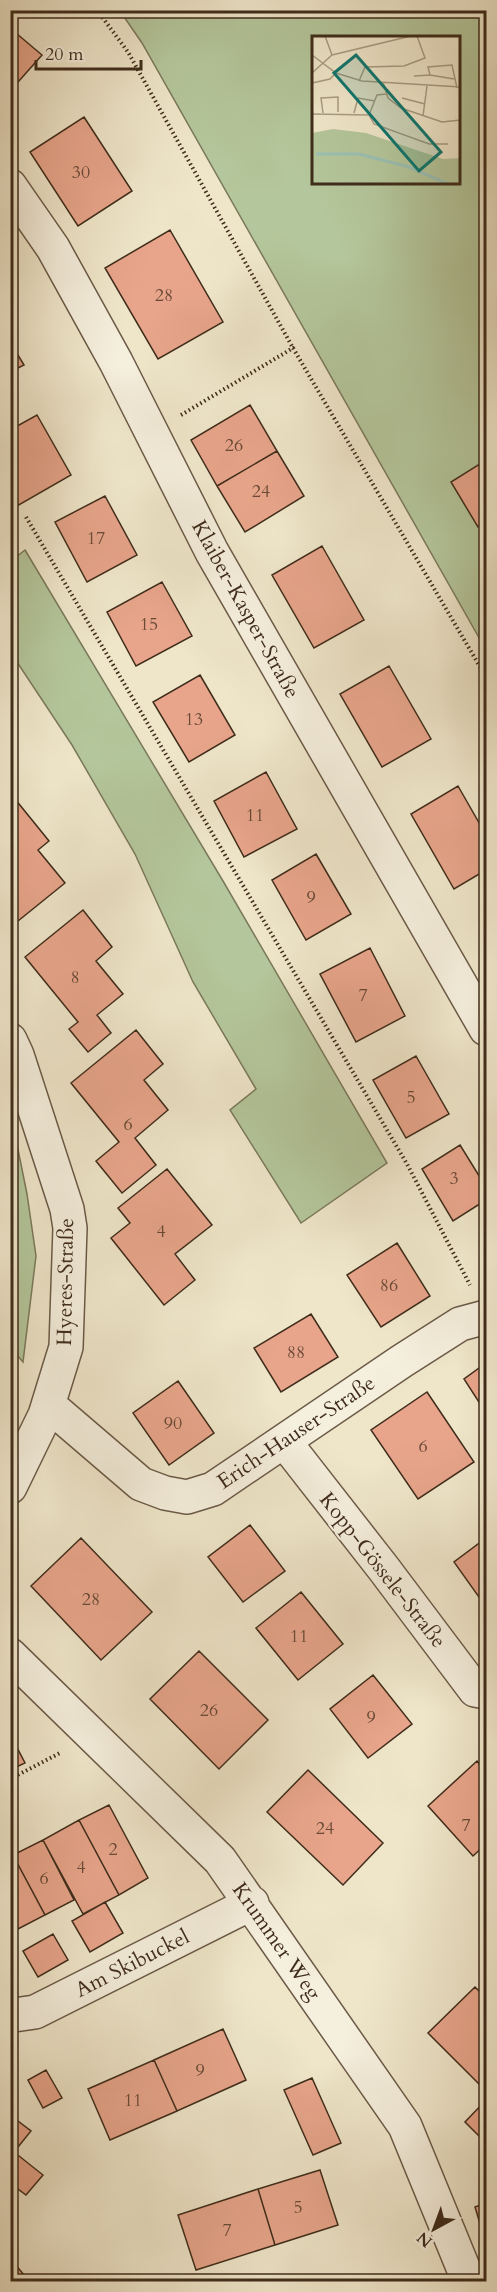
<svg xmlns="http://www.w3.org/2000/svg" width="497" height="2292" viewBox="0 0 497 2292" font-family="Cardo,serif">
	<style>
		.green { fill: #b4c69b; stroke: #7a795b; stroke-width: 1.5; fill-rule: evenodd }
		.building { fill: #e8a58b; stroke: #3f2c1b; stroke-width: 1.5 }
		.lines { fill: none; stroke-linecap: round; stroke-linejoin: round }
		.street-casing { stroke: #6b5a47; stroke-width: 36 }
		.path { stroke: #3f2c1b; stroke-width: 4; stroke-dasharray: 1.5 3; stroke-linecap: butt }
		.street { stroke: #f5efdd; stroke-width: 33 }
		.labels { text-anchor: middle; stroke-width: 4.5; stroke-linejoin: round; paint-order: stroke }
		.number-label { font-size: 18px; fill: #694a37 }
		.street-label { font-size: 21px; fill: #3f2c1b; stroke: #f5efdd }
		.inset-river { fill: none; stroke: #9ac0b4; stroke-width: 3 }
		.inset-road { fill: none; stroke: #a99c84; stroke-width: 1.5 }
		.view { fill: #0f766e; fill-opacity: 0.15; stroke: #0f766e; stroke-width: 3 }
		.inset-edge { fill: none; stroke: #3f2c1b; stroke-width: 3 }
	</style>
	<rect width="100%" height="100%" fill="#efe6ca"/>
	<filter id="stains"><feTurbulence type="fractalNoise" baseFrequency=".00333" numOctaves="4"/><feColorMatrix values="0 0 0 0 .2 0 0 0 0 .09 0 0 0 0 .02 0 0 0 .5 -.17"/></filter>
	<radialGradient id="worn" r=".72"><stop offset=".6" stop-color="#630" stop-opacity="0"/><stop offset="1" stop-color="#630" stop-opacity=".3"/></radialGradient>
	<!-- green -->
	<path class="green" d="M120,11H486V650L142,43ZM314,38H460V183H314Z
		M25,550L223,881L387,1163L301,1223L230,1110L256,1089L193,982L135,854L72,745L11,653V561Z
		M11,1115L27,1194L36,1256L23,1362L10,1347Z"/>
	<!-- building -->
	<path class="building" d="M10,28L42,55L10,91Z
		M84,117L132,191L78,226L30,152Z
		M170,230L223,322L158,359L105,268Z
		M10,342L24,365L10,372Z
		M250,405L277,451L217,486L191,440Z
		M37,415L71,475L10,510V430Z
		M277,451L304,496L245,532L217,486Z
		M486,460V522L478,527L451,482Z
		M105,496L137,555L87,582L55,522Z
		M322,546L364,620L314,648L272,575Z
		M162,582L192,636L136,666L107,612Z
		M389,666L431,739L382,767L340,694Z
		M200,675L235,735L189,762L153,702Z
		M266,772L297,829L244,857L214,801Z
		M458,786L486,835V870L454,889L411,814Z
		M15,799L49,841L38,850L65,883L18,921L10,911V803Z
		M316,854L351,914L306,940L272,880Z
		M83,910L112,947L96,961L123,994L97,1015L111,1033L88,1052L69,1029L78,1022L25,957Z
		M370,948L405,1016L356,1042L320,974Z
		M136,1030L163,1064L144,1080L168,1110L135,1138L156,1165L122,1193L96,1161L119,1142L71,1083Z
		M416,1056L449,1114L406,1138L373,1080Z
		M460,1145L486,1187V1200L453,1221L422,1169Z
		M167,1169L212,1225L175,1254L195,1280L164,1305L111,1238L130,1223L118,1208Z
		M397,1243L430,1296L381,1327L347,1275Z
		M311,1314L338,1357L281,1392L254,1348Z
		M486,1363V1413L464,1379Z
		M178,1381L214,1433L169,1465L133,1413Z
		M427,1392L474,1462L418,1499L371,1430Z
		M250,1525L285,1571L243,1602L208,1557Z
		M81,1538L152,1612L101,1660L31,1586Z
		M486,1538V1607L454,1562Z
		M301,1592L343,1644L298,1680L256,1628Z
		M199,1651L268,1720L219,1769L150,1699Z
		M373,1675L412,1724L368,1758L330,1709Z
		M10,1734L25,1763L10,1770Z
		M477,1761L486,1772V1844L473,1856L428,1806Z
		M308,1770L383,1843L343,1885L267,1812Z
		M109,1805L148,1878L119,1895L79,1820Z
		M79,1820L119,1895L83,1914L43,1840Z
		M43,1840L74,1900L45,1915L13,1855Z
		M13,1855L45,1915L18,1929L10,1915V1857Z
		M105,1902L123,1933L90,1952L72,1921Z
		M53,1934L68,1960L38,1977L23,1951Z
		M475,1987L486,1998V2091L428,2033Z
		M223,2029L246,2080L177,2111L154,2060Z
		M154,2060L177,2111L110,2140L88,2089Z
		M46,2070L62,2098L43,2108L28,2080Z
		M312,2078L341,2143L313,2155L284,2090Z
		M486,2100V2143L465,2122Z
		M10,2115L31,2131L14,2152L43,2175L26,2195L10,2183Z
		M320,2170L338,2225L275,2245L258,2189Z
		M258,2189L275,2245L196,2270L178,2215Z
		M486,2203V2244L475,2207Z
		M14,2263L30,2282H10V2266Z"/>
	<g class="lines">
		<defs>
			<path id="street" d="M10,186L53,248L116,362L212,552L486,1029
				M10,1040L17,1055L67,1209L70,1228L66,1347L45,1415L10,1487
				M48,1407L57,1412L141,1484L165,1493L187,1497L213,1489L402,1361L460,1324L486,1317
				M284,1441L384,1569L475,1690L486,1692
				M10,1655L220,1860L405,2126L469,2282
				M10,2012L14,2015L35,2012L252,1903"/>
		</defs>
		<!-- street casing -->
		<use href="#street" class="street-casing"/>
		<!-- path -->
		<path class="path" d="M97,10L128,52L293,348
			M181,415L293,348L486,677
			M26,517L407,1164L470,1285
			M10,1779L60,1753"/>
		<!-- street -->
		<use href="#street" class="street"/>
	</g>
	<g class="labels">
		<!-- number labels -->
		<g class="number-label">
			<text x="81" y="178">30</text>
			<text x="164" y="301">28</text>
			<text x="234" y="451">26</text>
			<text x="261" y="497">24</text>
			<text x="96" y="544">17</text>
			<text x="149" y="630">15</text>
			<text x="194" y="725">13</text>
			<text x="255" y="821">11</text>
			<text x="311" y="903">9</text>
			<text x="75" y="983">8</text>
			<text x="363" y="1001">7</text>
			<text x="411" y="1103">5</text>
			<text x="128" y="1130">6</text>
			<text x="454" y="1184">3</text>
			<text x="161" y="1237">4</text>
			<text x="389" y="1291">86</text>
			<text x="296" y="1358">88</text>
			<text x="173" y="1429">90</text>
			<text x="423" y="1452">6</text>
			<text x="91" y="1605">28</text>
			<text x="299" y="1642">11</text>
			<text x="209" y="1716">26</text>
			<text x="371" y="1723">9</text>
			<text x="466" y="1831">7</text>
			<text x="325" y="1834">24</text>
			<text x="113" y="1855">2</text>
			<text x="81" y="1873">4</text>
			<text x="44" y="1884">6</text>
			<text x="200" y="2076">9</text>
			<text x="133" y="2106">11</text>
			<text x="298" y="2213">5</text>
			<text x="227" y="2236">7</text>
		</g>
		<!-- street labels -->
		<g class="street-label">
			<text transform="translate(246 609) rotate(61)" y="7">Klaiber-Kasper-Straße</text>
			<text transform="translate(65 1282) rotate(-89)" y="7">Hyeres-Straße</text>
			<text transform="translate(296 1432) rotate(-34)" y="7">Erich-Hauser-Straße</text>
			<text transform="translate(383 1570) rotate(52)" y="7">Kopp-Gössele-Straße</text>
			<text transform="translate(277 1941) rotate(55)" y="7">Krummer Weg</text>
			<text transform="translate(132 1963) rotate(-27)" y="7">Am Skibuckel</text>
		</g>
	</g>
	<!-- overview -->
	<g transform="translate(312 36)">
		<rect width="148" height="148" fill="#efe6ca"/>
		<path d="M21,93L54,97L131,123L148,122V148H0V97Z" fill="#b4c69b"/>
		<path class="inset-river" d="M4,118H47L97,131L136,148"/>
		<path class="inset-road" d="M13,0L20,19M0,19L24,37L50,45L149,51M0,37L20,19L99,0M118,39L142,43M102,40L118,39L116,31L140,29L145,52M47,45L53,31L92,30L113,22L105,0M71,46L76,62L89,72L130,86L149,84M0,47L18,43L24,37M90,62L113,68M11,77L9,62L26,61V76M42,77L46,62L63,65M0,78L57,79L65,59L74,58M57,79L62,88L117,108H136M111,80L115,50"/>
		<path class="view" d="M44,19L129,116L107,135L22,37Z"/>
		<rect width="148" height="148" class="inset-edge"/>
	</g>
	<!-- margin -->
	<rect width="497" height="2292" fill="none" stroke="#efe6ca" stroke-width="36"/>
	<rect x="12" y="12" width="473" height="2268" fill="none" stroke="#3f2c1b" stroke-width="3"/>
	<rect x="18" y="18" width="461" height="2256" fill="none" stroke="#3f2c1b" stroke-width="1.5"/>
	<!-- north arrow -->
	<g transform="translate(434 2229) rotate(221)" stroke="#f5efdd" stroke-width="4.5" paint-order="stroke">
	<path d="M0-4.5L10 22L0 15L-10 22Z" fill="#3f2c1b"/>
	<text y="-9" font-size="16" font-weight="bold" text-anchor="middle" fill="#3f2c1b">N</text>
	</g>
	<!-- scale -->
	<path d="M36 60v9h105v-9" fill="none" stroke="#3f2c1b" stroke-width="3"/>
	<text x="45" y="60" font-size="18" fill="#3f2c1b" stroke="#f5efdd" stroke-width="4.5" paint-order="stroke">20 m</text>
	<rect width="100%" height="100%" filter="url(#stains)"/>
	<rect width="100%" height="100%" fill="url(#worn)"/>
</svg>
